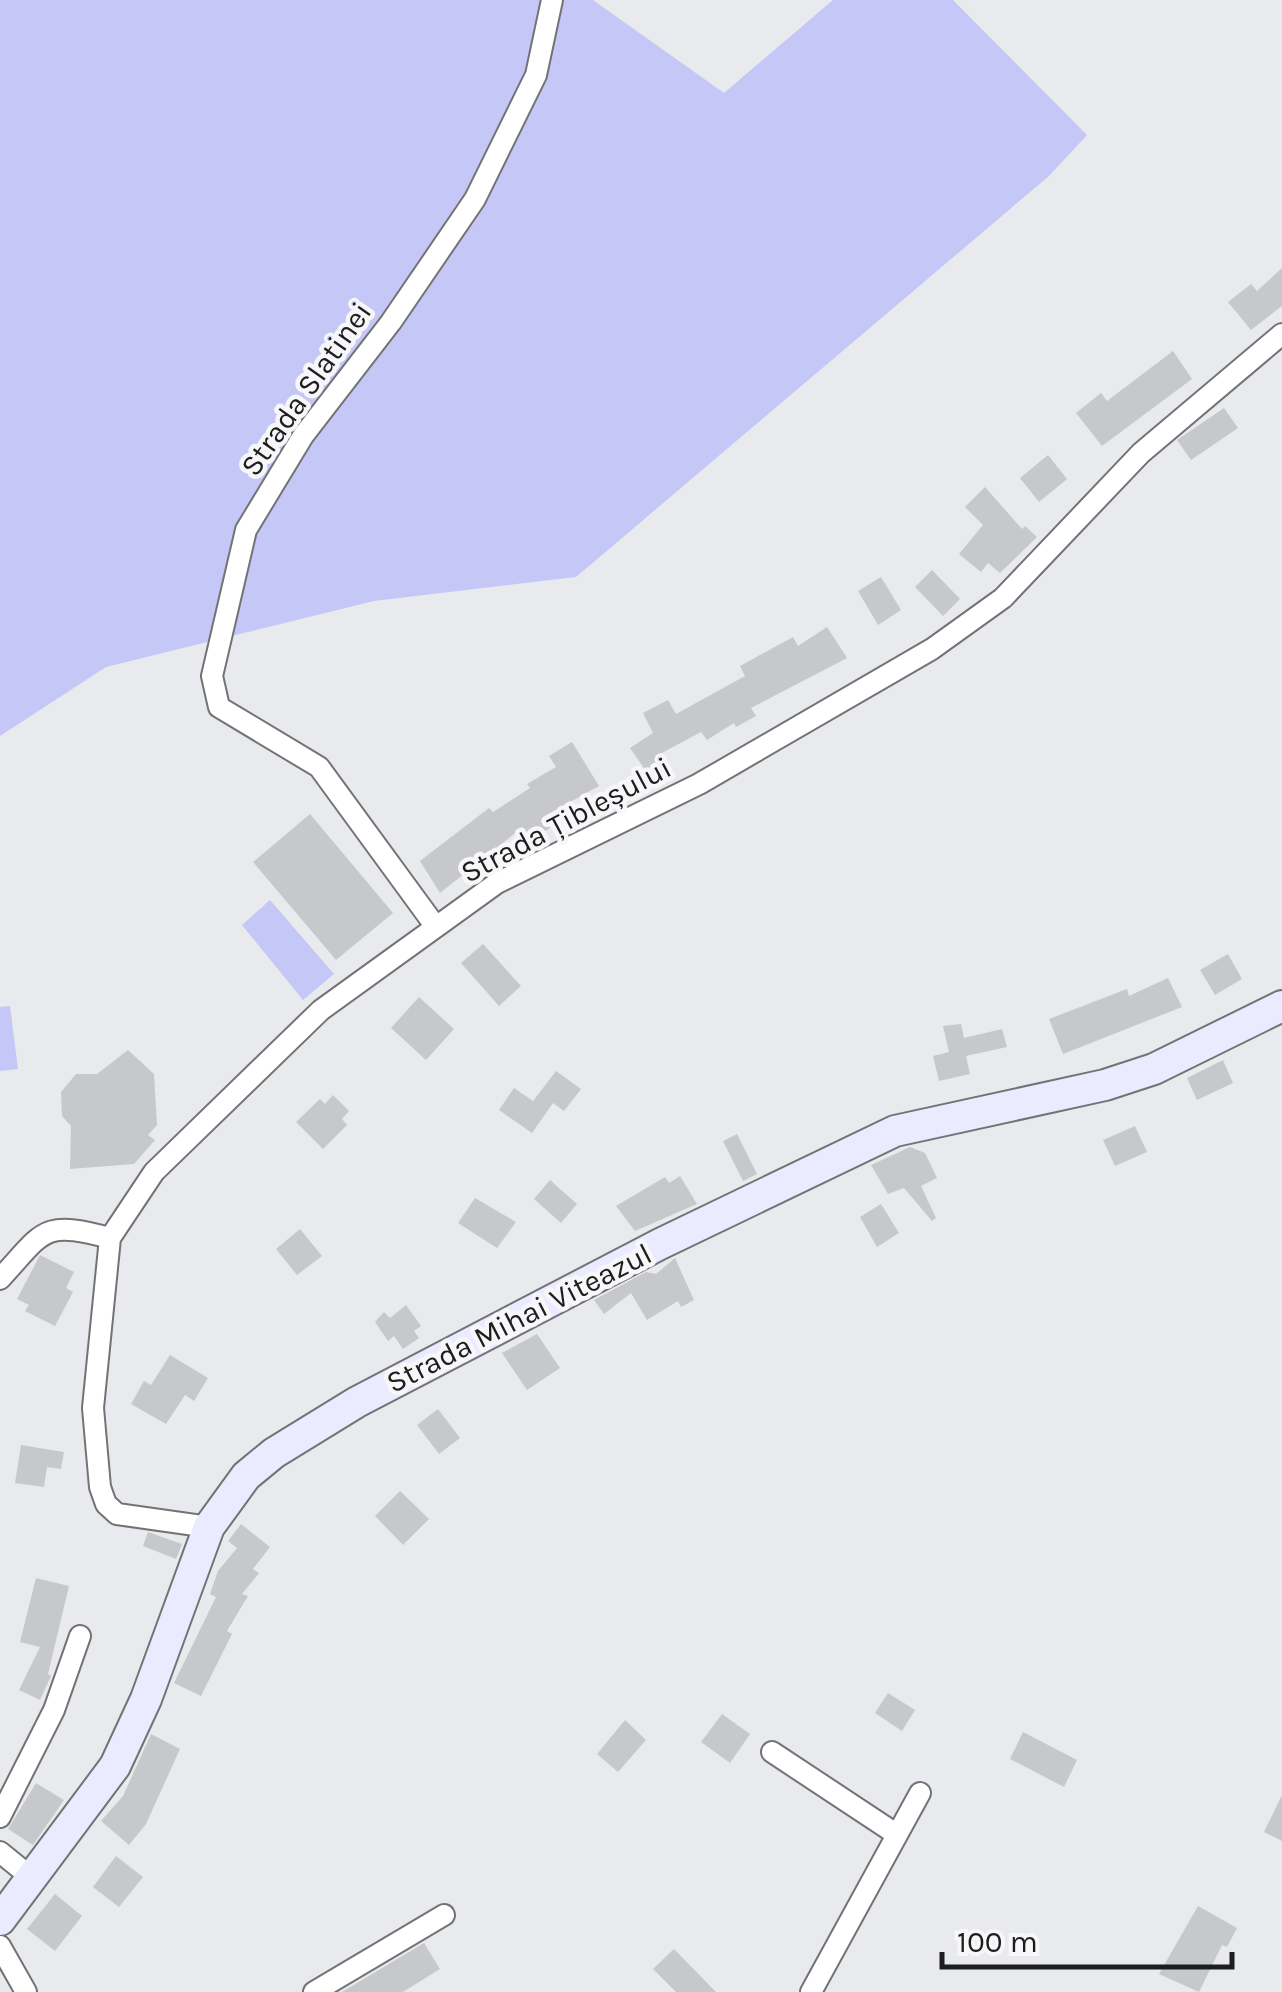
<svg xmlns="http://www.w3.org/2000/svg" width="1282" height="1992" viewBox="0 0 1282 1992" font-family="Karla,sans-serif">
	<style>
		.green { fill: #c5c7f6 }
		.building { fill: #c7c8cb }
		.lines { fill: none; stroke-linecap: round; stroke-linejoin: round }
		.street-casing { stroke: #737376; stroke-width: 24 }
		.secondary-casing { stroke: #737376; stroke-width: 34 }
		.street { stroke: #fff; stroke-width: 20 }
		.secondary { stroke: #eaebfe; stroke-width: 30 }
		.labels { text-anchor: middle; stroke-width: 9; stroke-linejoin: round; paint-order: stroke }
		.street-label { font-size: 30px; fill: #1d1d1e; stroke: #f7f7fa }
	</style>
	<rect width="100%" height="100%" fill="#e9eaed"/>
	<!-- green -->
	<path class="green" d="M0,0H593L724,93L833,0H953L1087,135L1049,176L576,577L374,601L106,667L0,736Z
		M270,900L334,974L303,1000L242,925Z
		M10,1006L18,1069L0,1071V1007Z"/>
	<!-- building -->
	<path class="building" d="M1282,268V306L1251,330L1228,302L1251,284L1257,291Z
		M1173,351L1192,379L1102,446L1076,413L1101,393L1107,401Z
		M1224,408L1238,428L1191,460L1177,440Z
		M1048,455L1067,479L1039,502L1020,478Z
		M985,487L1022,529L1025,526L1037,537L1000,573L988,563L981,572L959,554L983,525L965,507Z
		M932,570L960,599L943,616L915,587Z
		M881,577L901,610L878,625L858,591Z
		M827,627L847,658L751,708L756,716L736,727L734,723L707,740L701,732L658,755L667,767L651,778L630,748L653,733L643,713L668,700L676,714L745,676L740,666L793,637L798,646Z
		M572,742L599,786L543,817L550,828L527,843L519,830L440,893L420,861L489,808L493,812L530,788L527,784L556,767L549,756Z
		M310,814L393,913L336,960L253,862Z
		M483,944L521,986L499,1006L461,963Z
		M1228,954L1242,979L1215,995L1200,970Z
		M1168,978L1182,1007L1063,1054L1049,1019L1127,989L1129,996Z
		M419,997L454,1029L426,1060L391,1028Z
		M961,1024L964,1038L1002,1029L1007,1047L966,1056L970,1074L939,1081L933,1056L949,1052L943,1026Z
		M128,1050L154,1074L157,1125L148,1135L155,1140L134,1164L70,1169L71,1126L62,1116L61,1092L76,1074H97Z
		M1223,1060L1233,1083L1197,1100L1187,1078Z
		M556,1071L581,1089L564,1111L553,1103L532,1133L499,1110L514,1088L533,1101Z
		M333,1095L349,1111L342,1119L347,1125L323,1149L296,1122L320,1099L325,1104Z
		M1135,1126L1147,1152L1115,1166L1103,1140Z
		M737,1134L757,1174L743,1181L723,1141Z
		M910,1147L925,1153L937,1178L921,1186L936,1218L932,1221L904,1188L888,1194L871,1165Z
		M680,1176L697,1204L635,1231L616,1206L665,1177L669,1183Z
		M550,1180L577,1204L561,1223L534,1199Z
		M475,1198L516,1222L497,1248L458,1223Z
		M881,1204L899,1233L877,1247L860,1217Z
		M300,1229L322,1256L297,1275L276,1249Z
		M40,1255L74,1272L66,1288L73,1292L55,1326L25,1311L29,1305L17,1299Z
		M675,1258L694,1300L681,1307L678,1301L647,1320L631,1293L604,1314L594,1300L646,1272L656,1274Z
		M406,1305L421,1326L414,1331L419,1338L403,1349L394,1336L388,1341L375,1322L384,1312L390,1318Z
		M537,1334L560,1368L527,1390L502,1353Z
		M170,1355L208,1378L194,1401L185,1395L166,1424L131,1404L144,1381L151,1385Z
		M438,1409L460,1438L439,1454L417,1425Z
		M21,1445L64,1452L61,1469L47,1467L44,1487L15,1483Z
		M400,1491L429,1519L403,1545L375,1516Z
		M241,1524L270,1547L253,1569L259,1573L242,1594L248,1596L227,1631L232,1634L201,1696L174,1683L216,1597L210,1594L218,1571L237,1548L228,1541Z
		M148,1532L182,1544L176,1559L143,1546Z
		M36,1578L69,1586L48,1674L51,1676L40,1700L19,1690L40,1647L20,1642Z
		M888,1693L915,1710L902,1731L875,1713Z
		M722,1714L750,1734L730,1763L701,1742Z
		M625,1720L646,1740L618,1772L597,1754Z
		M1023,1732L1077,1760L1064,1787L1010,1759Z
		M151,1734L180,1749L146,1824L129,1845L101,1821L123,1796Z
		M36,1783L64,1800L33,1845L8,1829Z
		M1282,1795V1841L1264,1832Z
		M116,1856L143,1877L119,1907L93,1887Z
		M55,1894L82,1916L55,1951L27,1929Z
		M1198,1906L1237,1928L1227,1947L1222,1945L1199,1992L1159,1974Z
		M424,1943L440,1969L403,1992H342Z
		M674,1949L716,1992H676L653,1969Z"/>
	<g class="lines">
		<defs>
			<path id="street" d="M436,927L319,767L219,707L212,676L246,530L303,436L391,322L475,199L536,75L552,0
				M0,1279C45,1230 42,1220 110,1238
				M209,1527L117,1514L106,1504L100,1487L93,1408L110,1238L154,1172L321,1010L497,883L699,784L932,649L1003,598L1141,453L1282,334
				M772,1752L896,1834
				M0,1817L54,1710L80,1636
				M0,1852L32,1878
				M0,1946L26,1992
				M314,1992L444,1915
				M811,1992L920,1793"/>
			<path id="secondary" d="M0,1920L115,1766L146,1699L209,1527L246,1476L274,1453L357,1402L660,1244L895,1131L1105,1085L1154,1069L1282,1006"/>
		</defs>
		<!-- street casing -->
		<use href="#street" class="street-casing"/>
		<!-- secondary casing -->
		<use href="#secondary" class="secondary-casing"/>
		<!-- street -->
		<use href="#street" class="street"/>
		<!-- secondary -->
		<use href="#secondary" class="secondary"/>
	</g>
	<g class="labels">
		<!-- street labels -->
		<g class="street-label">
			<text transform="translate(306 389) rotate(-55)" y="10">Strada Slatinei</text>
			<text transform="translate(566 820) rotate(-28)" y="10">Strada Țibleșului</text>
			<text transform="translate(519 1318) rotate(-27)" y="10">Strada Mihai Viteazul</text>
		</g>
	</g>
	<!-- scale -->
	<path d="M942 1952v15h290v-15" fill="none" stroke="#1d1d1e" stroke-width="5"/>
	<text x="957" y="1952" font-size="30" fill="#1d1d1e" stroke="#f7f7fa" stroke-width="8" paint-order="stroke">100 m</text>
</svg>
